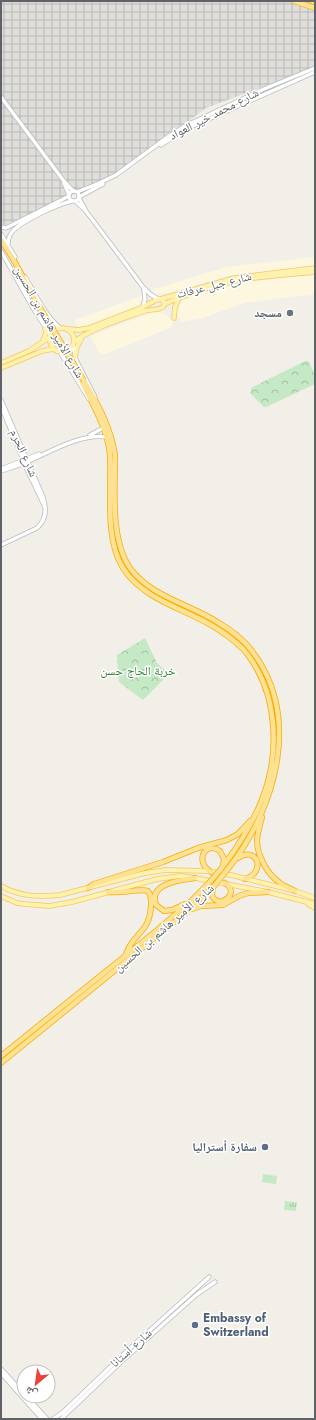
<svg xmlns="http://www.w3.org/2000/svg" width="316" height="1420" viewBox="0 0 316 1420" font-family="Jost,'Noto Naskh Arabic',sans-serif">
	<style>
		.commercial { fill: #fef7e0 }
		.industrial { fill: url(#industrial-grid) }
		.grass { fill: url(#grass-tufts) }
		.forest { fill: url(#forest-crowns) }
		.lines { fill: none; stroke-linecap: round; stroke-linejoin: round }
		.secondary-casing { stroke: #b6babf; stroke-width: 5 }
		.primary-casing { stroke: #f2c960; stroke-width: 5.5 }
		.highway-casing { stroke: #f9ab00; stroke-width: 6 }
		.secondary { stroke: #fff; stroke-width: 3.5 }
		.primary { stroke: #fff2af; stroke-width: 4 }
		.highway { stroke: #fde293; stroke-width: 4.5 }
		.highway-bridge-casing { stroke: #f9ab00; stroke-width: 6; stroke-linecap: butt }
		.highway-bridge { stroke: #fde293; stroke-width: 4.5 }
		.worship-dot { fill: #6b7280; stroke: #fff; stroke-width: 1.5 }
		.service-dot { fill: #5c6f8a; stroke: #fff; stroke-width: 1.5 }
		.labels { text-anchor: middle; stroke-width: 3; stroke-linejoin: round; paint-order: stroke }
		.street-label { font-size: 12px; fill: #5f6368; stroke: #fff }
		.worship-label { font-size: 12px; font-weight: bold; fill: #5b616d; stroke: #fff; text-anchor: end }
		.park-label { font-size: 12px; fill: #348238; stroke: #fff }
		.service-label { font-size: 12px; font-weight: bold; fill: #4e5e75; stroke: #fff; text-anchor: end }
	</style>
	<defs>
		<pattern id="industrial-grid" width="8" height="8" patternUnits="userSpaceOnUse"><rect width="8" height="8" fill="#e0deda"/><path d="M0 4h8M4 0v8" fill="none" stroke="#b9b8b5"/></pattern>
		<pattern id="grass-tufts" width="24" height="20" patternUnits="userSpaceOnUse"><rect width="24" height="20" fill="#c5e8c5"/><path d="M3 7l-1-3M5 7V3M7 7l1-3M15 17l-1-3M17 17v-4M19 17l1-3" fill="none" stroke="#a3c0a4"/></pattern>
		<pattern id="forest-crowns" width="20" height="18" patternUnits="userSpaceOnUse"><rect width="20" height="18" fill="#c5e8c5"/><path d="M2 6a3 3 0 1 1 6 0M12 15a3 3 0 1 1 6 0" fill="none" stroke="#a3c0a4"/></pattern>
	</defs>
	<rect width="100%" height="100%" fill="#f1efe8"/>
	<!-- commercial -->
	<path class="commercial" d="M315,257V266L232,275L165,294H156L151,290L227,267Z
		M315,275V294L244,303L203,318L182,322L176,314L183,298L200,295L235,283Z
		M144,295L138,308L86,326L78,327L75,320Z
		M157,311L166,315L173,321L172,327L103,355L100,353L90,336L150,313Z"/>
	<!-- industrial -->
	<path class="industrial" d="M1,1H309L315,9V67L206,108L117,175L3,226L1,224Z"/>
	<!-- grass -->
	<path class="grass" d="M263,1174L277,1176L276,1184L262,1182Z
		M285,1201L297,1202L296,1211L284,1210Z"/>
	<!-- forest -->
	<path class="forest" d="M305,361H309L315,376V384L266,407H264L250,393L252,387L255,386Z
		M145,638L157,663L169,674L143,700L119,682L117,655Z"/>
	<g class="lines">
		<defs>
			<path id="secondary" d="M1,97L63,180L73,191
				M161,145L184,130L315,72
				M64,183L69,195
				M69 196a5 5 0 1 1 10 0a5 5 0 1 1-10 0Z
				M77,192L97,184L116,175L169,136L185,126L264,89L315,68
				M79,197L103,184
				M79,198L85,209
				M75,201L85,210L92,219L143,287L150,294L158,299
				M1,227L6,228L10,226L69,196
				M1,234L15,257
				M8,244C8,240 9,236 12,232C20,222 58,204 72,201
				M1,251L33,308L51,336
				M25,277C36,295 44,314 60,328
				M143,307L145,299L144,290
				M73,346L76,360L95,397
				M60,352L89,399
				M1,400L43,497C47,509 46,520 37,528L1,545
				M1,406L13,435
				M90,435L103,428
				M16,441L24,463L45,507
				M1,469L39,454
				M1,471C10,468 19,466 27,462C50,452 81,433 106,437
				M1,1369L24,1394
				M1,1373L42,1419
				M26,1396L47,1419
				M53,1419L62,1413L127,1351L209,1277
				M61,1419L120,1363L196,1295L215,1282"/>
			<path id="primary" d="M161,299L235,278L315,268
				M164,304C187,294 211,286 235,281C261,276 288,274 315,272
				M174,318L175,307L179,298
				M50 340a12 12 0 1 1 24 0a12 12 0 1 1-24 0Z
				M68,329L79,330L89,328L143,307L156,300L161,299L164,302V306C160,311 150,309 144,311C125,318 89,329 74,342
				M43,341L46,333L45,328
				M75,357L77,347L82,337
				M1,363L29,351L50,337
				M1,368L42,351L53,349
				M1,886C20,897 39,897 60,895L145,873L166,870L207,871L231,875L295,891L315,898
				M1,896L17,903L25,904L49,906L72,902L157,879L180,876L195,878L268,892L315,904
				M308,904L315,908"/>
			<path id="highway" d="M294,1L315,8
				M312,1L315,2
				M1,240L12,257L39,306
				M84,381C98,404 111,428 115,455C115,489 110,539 130,568C151,597 190,604 219,623C229,629 240,637 247,645C305,711 276,810 227,870
				M82,382C93,405 108,430 110,455C112,490 104,537 123,568C143,600 186,609 216,628C227,635 240,644 248,655C279,697 280,756 261,802C251,827 237,848 221,869
				M262,817C260,825 257,834 257,842C258,856 267,874 279,882C283,886 290,888 295,891
				M238,858C257,845 267,872 245,879
				M211,872C194,862 205,840 220,851L224,859L223,866
				M213,887L212,894L213,898L219,902C225,901 230,898 231,892L230,887L225,883
				M88,888L94,884L163,862L198,848L227,840L238,834L250,821
				M108,892C121,894 140,888 148,891C151,895 151,898 151,903C151,933 134,931 126,954
				M185,904L172,910L164,911L156,905C147,883 182,880 195,878
				M192,909L201,906L223,905L239,896L248,893L268,892
				M1,1056L156,931L190,902L208,884
				M1,1063L183,915L215,885"/>
		</defs>
		<!-- secondary casing -->
		<use href="#secondary" class="secondary-casing"/>
		<!-- primary casing -->
		<use href="#primary" class="primary-casing"/>
		<!-- highway casing -->
		<use href="#highway" class="highway-casing"/>
		<!-- secondary -->
		<use href="#secondary" class="secondary"/>
		<!-- primary -->
		<use href="#primary" class="primary"/>
		<!-- highway -->
		<use href="#highway" class="highway"/>
		<defs>
			<path id="highway-bridge" d="M39,306L84,381
				M208,884L221,869
				M215,885L227,870"/>
		</defs>
		<!-- highway-bridge casing -->
		<use href="#highway-bridge" class="highway-bridge-casing"/>
		<!-- highway-bridge -->
		<use href="#highway-bridge" class="highway-bridge"/>
	</g>
	<!-- markers -->
	<circle class="worship-dot" cx="290" cy="313" r="4"/>
	<g class="service-dot">
		<circle cx="265" cy="1147" r="4"/>
		<circle cx="195" cy="1325" r="4"/>
	</g>
	<g class="labels">
		<!-- street labels -->
		<g class="street-label">
			<text transform="translate(214 114) rotate(-27)" y="4">شارع محمد خير العواد</text>
			<text transform="translate(214 285) rotate(-14)" y="4">شارع جبل عرفات</text>
			<text transform="translate(49 322) rotate(60)" y="4">شارع الأمير هاشم بن الحسين</text>
			<text transform="translate(24 453) rotate(66)" y="4">شارع الحرم</text>
			<text transform="translate(164 928) rotate(-41)" y="4">شارع الأمير هاشم بن الحسين</text>
			<text transform="translate(131 1348) rotate(-42)" y="4">شارع أستانا</text>
		</g>
		<!-- worship labels -->
		<g class="worship-label">
			<text x="282" y="317">مسجد</text>
		</g>
		<!-- park labels -->
		<g class="park-label">
			<text x="138" y="675">خربة الحاج حسن</text>
		</g>
		<!-- service labels -->
		<g class="service-label">
			<text x="257" y="1151">سفارة أستراليا</text>
			<text x="203" y="1322" text-anchor="start">Embassy of<tspan x="203" dy="14">Switzerland</tspan></text>
		</g>
	</g>
	<!-- border -->
	<rect width="316" height="1420" fill="none" stroke="#5f6368" stroke-width="4"/>
	<!-- north arrow -->
	<g transform="translate(36 1384) rotate(209)"><circle r="19" fill="#ffffff" stroke="#bfc1c3"/>
	<path d="M0-3L7 15L0 10L-7 15Z" fill="#ea4335"/>
	<text y="-6" font-size="11" font-weight="bold" text-anchor="middle" fill="#5f6368">ش</text>
	</g>
</svg>
